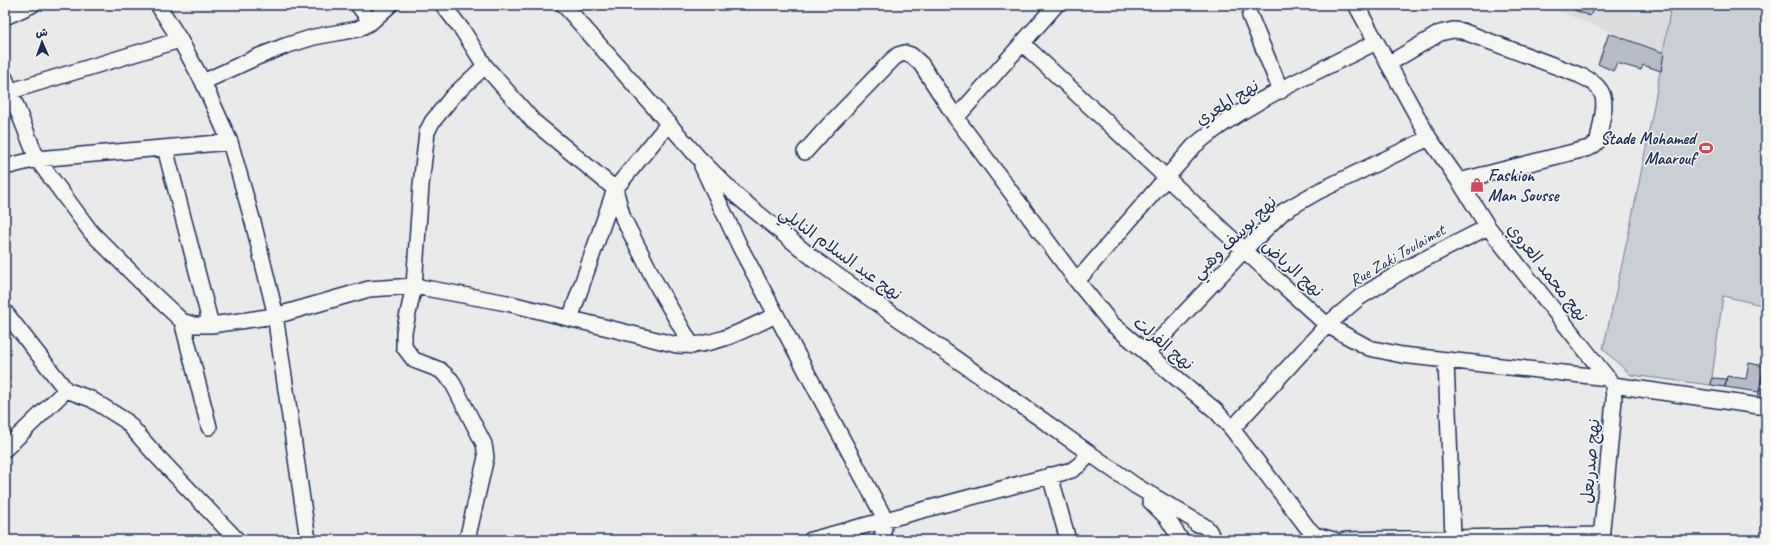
<svg xmlns="http://www.w3.org/2000/svg" width="1771" height="545" viewBox="0 0 1771 545" font-family="Caveat,'Playpen Sans Arabic',sans-serif">
	<style>
		.built { fill: #dadcde }
		.green { fill: #caced5; stroke: #727e9a }
		.building { fill: #b6bbc6; stroke: #1b2f5e }
		.lines { fill: none; stroke-linecap: round; stroke-linejoin: round }
		.minor-casing { stroke: #1b2f5e; stroke-width: 18 }
		.minor { stroke: #f6f6f2; stroke-width: 15 }
		.labels { text-anchor: middle; stroke-width: 3; stroke-linejoin: round; paint-order: stroke }
		.street-label { font-size: 17px; fill: #1b2f5e; stroke: #f6f6f2 }
		.poi-label { font-size: 17px; font-weight: bold; fill: #1b2f5e; stroke: #f6f6f2; text-anchor: end }
	</style>
	<rect width="100%" height="100%" fill="#e9eae9"/>
	<filter id="ink" filterUnits="userSpaceOnUse"><feTurbulence type="fractalNoise" baseFrequency=".025" numOctaves="2"/><feDisplacementMap in="SourceGraphic" scale="8" xChannelSelector="R" yChannelSelector="G"/><feConvolveMatrix kernelMatrix="1 2 1 2 8 2 1 2 1" color-interpolation-filters="sRGB"/></filter>
	<g filter="url(#ink)">
		<!-- built -->
		<path class="built" d="M1543,5H1671L1664,53Z"/>
		<!-- green -->
		<path class="green" d="M1671,5H1766V306L1723,296L1711,385L1631,375L1603,349C1629,235 1653,121 1671,5Z"/>
		<!-- building -->
		<path class="building" d="M1561,5H1595L1590,16Z
			M1609,33L1664,53L1661,71L1643,65L1641,70L1617,63L1613,71L1598,64Z
			M1749,363L1764,366L1759,392L1725,387L1727,376L1746,379Z
			M1764,366H1766V398L1758,397Z
			M1712,378L1726,379L1725,387L1711,385Z"/>
		<g class="lines">
			<defs>
				<path id="minor" d="M158,5L180,40L203,82L230,142L253,222L274,308L308,540
					M358,5L371,22
					M443,5L463,31L485,66L533,121L615,189L623,218L658,287L692,346
					M564,5L697,156L738,197L814,259L1136,486L1204,526
					M1356,5L1429,138L1459,181L1488,227L1613,385L1766,407
					M1250,16L1281,91
					M5,17L32,5
					M1022,43L1244,250L1327,325L1369,348L1402,355L1608,378
					M1388,64L1440,33L1453,30L1462,31L1579,75C1615,90 1603,109 1598,141L1594,145L1589,148L1459,181
					M5,78L37,159L91,232L152,293L182,321L194,325H211L275,316L369,289L414,286L507,303L677,345C713,348 744,330 776,315
					M203,82L257,57L285,46L314,37L358,29L371,22L390,5
					M11,91L180,40
					M956,118L1056,5
					M165,148L211,325
					M805,152L829,125L893,59L898,55L905,53L911,55L921,64L956,118L1077,281L1111,323L1216,411L1232,429L1307,527L1315,535L1334,540
					M702,166L740,247L885,519L882,540
					M5,167L37,159L230,142
					M1077,281L1194,146C1245,102 1316,73 1376,42
					M5,312L66,390L91,399L126,421L154,453L237,540
					M570,319L615,189L669,123
					M182,321L209,427
					M1147,353L1244,250L1284,211L1317,192L1429,138
					M1446,361L1453,537
					M1232,429L1327,325L1360,297L1407,268L1488,227
					M5,449L66,390
					M1050,475L1068,540
					M1150,501L1167,518L1181,540
					M1196,524C1205,524 1211,530 1212,540
					M467,540L486,457L484,444L451,380L440,370L414,360L404,347V332L414,286L421,185L427,132L432,122L453,96L485,66
					M811,540L1072,470L1079,465L1090,454
					M1345,540L1602,535
					M1601,540L1614,400L1613,385"/>
			</defs>
			<!-- minor casing -->
			<use href="#minor" class="minor-casing"/>
			<!-- minor -->
			<use href="#minor" class="minor"/>
		</g>
	</g>
	<!-- icons -->
	<defs>
		<symbol id="stadium-bare" viewBox="-9 -9 18 18"><path d="M0-5a6.5 5 0 1 0 0 10a6.5 5 0 1 0 0-10ZM-3.5-1.8h7v3.6h-7Z" fill="#d1495b" stroke="#f6f6f2" stroke-width="2.5" paint-order="stroke"/></symbol>
		<symbol id="shop-bare" viewBox="-9 -9 18 18"><path d="M-5-2.5h2.3a2.7 3.5 0 0 1 5.4 0H5L5.5 6h-11ZM-1.5-2.5h3a1.5 2.3 0 0 0-3 0Z" fill="#d1495b" stroke="#f6f6f2" stroke-width="2.5" paint-order="stroke"/></symbol>
	</defs>
	<g fill-rule="evenodd">
		<use href="#stadium-bare" x="1696" y="138" width="20" height="20"/>
		<use href="#shop-bare" x="1467" y="175" width="20" height="20"/>
	</g>
	<g class="labels">
		<!-- street labels -->
		<g class="street-label">
			<text transform="translate(1227 102) rotate(-32)" y="6">نهج المعري</text>
			<text transform="translate(1234 237) rotate(-44)" y="6">نهج يوسف وهبي</text>
			<text transform="translate(841 253) rotate(36)" y="6">نهج عبد السلام النابلي</text>
			<text transform="translate(1397 255) rotate(-30)" y="6">Rue Zaki Toulaimet</text>
			<text transform="translate(1293 268) rotate(42)" y="6">نهج الرياض</text>
			<text transform="translate(1548 272) rotate(52)" y="6">نهج محمد العروي</text>
			<text transform="translate(1164 343) rotate(40)" y="6">نهج الفرلت</text>
			<text transform="translate(1590 461) rotate(-85)" y="6">نهج صدربعل</text>
		</g>
		<!-- poi labels -->
		<g class="poi-label">
			<text x="1695" y="144">Stade Mohamed<tspan x="1695" dy="20">Maarouf</tspan></text>
			<text x="1488" y="181" text-anchor="start">Fashion<tspan x="1488" dy="20">Man Sousse</tspan></text>
		</g>
	</g>
	<!-- margin -->
	<rect width="1771" height="545" fill="none" stroke="#f6f6f2" stroke-width="20"/>
	<rect x="10" y="10" width="1751" height="525" fill="none" stroke="#1b2f5e" stroke-width="1.5" filter="url(#ink)"/>
	<!-- north arrow -->
	<g transform="translate(42 42) rotate(358)" stroke="#f6f6f2" stroke-width="3" paint-order="stroke">
	<path d="M0-3L7 15L0 10L-7 15Z" fill="#1b2f5e"/>
	<text y="-6" font-size="11" font-weight="bold" text-anchor="middle" fill="#1b2f5e">ش</text>
	</g>
</svg>
